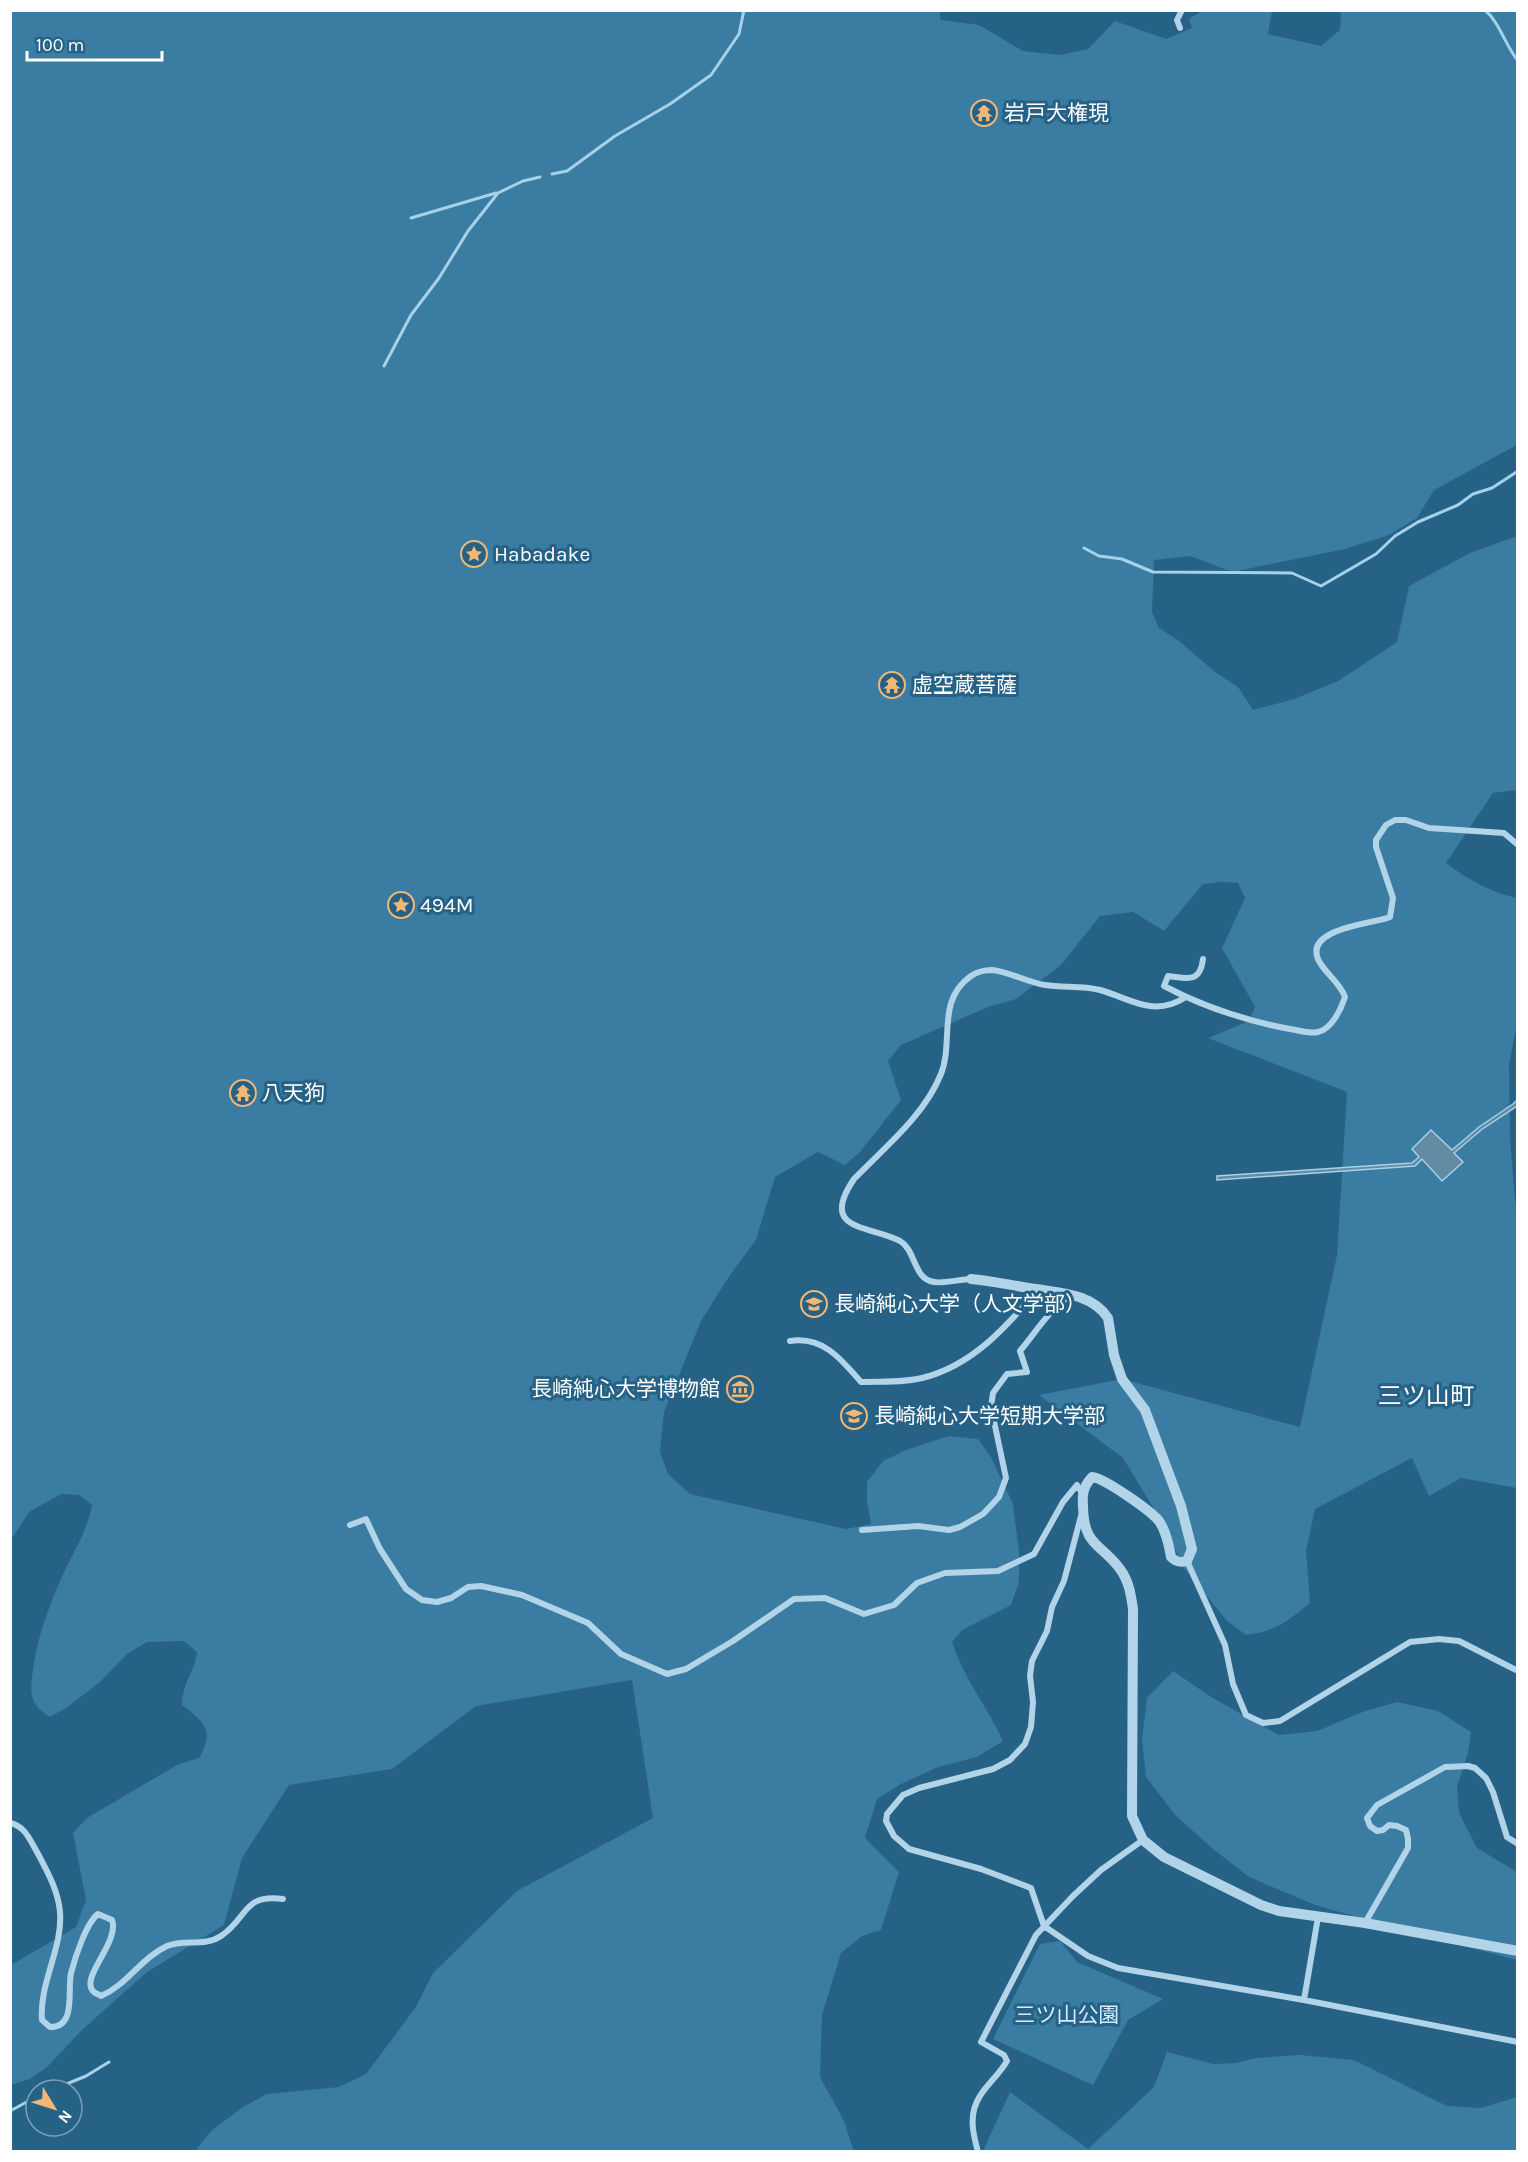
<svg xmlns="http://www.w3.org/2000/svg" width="1528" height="2162" viewBox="0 0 1528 2162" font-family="Karla,'Noto Sans JP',sans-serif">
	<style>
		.green { fill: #3b7ca2 }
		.water { fill: #638ba3; stroke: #a5d1e9; stroke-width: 1.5 }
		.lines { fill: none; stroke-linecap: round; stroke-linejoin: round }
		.stream { stroke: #a5d1e9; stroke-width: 3 }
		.minor { stroke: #b1d4e8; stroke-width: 6 }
		.tertiary { stroke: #b1d4e8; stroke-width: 10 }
		.labels { text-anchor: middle; stroke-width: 6; stroke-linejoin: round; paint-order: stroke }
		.poi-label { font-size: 21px; fill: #fff; stroke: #266186; text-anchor: start }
		.park-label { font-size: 21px; fill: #d4eaf6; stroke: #266186 }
		.quarter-label { font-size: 24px; fill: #fff; stroke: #266186 }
	</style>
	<rect width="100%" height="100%" fill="#266186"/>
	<!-- green -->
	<path class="green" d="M939,10L941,20L979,25L1023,51L1060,55L1088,49L1115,21L1166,39L1192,28L1189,19L1202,11H1272L1268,34L1321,46L1340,30L1341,11H1517V445L1434,490L1417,518L1389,535L1345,549L1232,572L1190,556L1154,560L1152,612L1159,628L1179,641L1215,672L1238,687L1253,710L1294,699L1338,681L1397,642L1409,586L1470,553L1517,536V790L1493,793L1446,863C1469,880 1490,892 1517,898V1024L1509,1064L1510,1139L1518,1237L1517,1488L1461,1478L1429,1496L1412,1458L1315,1509L1306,1551L1310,1603C1286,1622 1277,1631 1246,1635L1227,1621L1184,1568L1162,1522L1123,1458L1039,1395L1122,1379L1300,1427L1337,1255L1347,1092L1208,1038L1249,1021L1255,1007L1222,948L1245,898L1238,883L1221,882L1203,884L1164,931L1133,912L1100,916L1061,965L1016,999L988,1007L901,1045L888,1061L901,1100L860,1152L845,1165L818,1152L775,1177L756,1240L730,1275L701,1321L664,1412L660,1452L668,1474L690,1494L846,1529L871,1524L867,1501V1482L883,1461L906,1450L949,1436L978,1439L991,1457L1013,1504L1019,1552V1582L1011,1605L962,1630L952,1642C963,1677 988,1708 1003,1741L977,1757L938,1767L901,1784L877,1799L865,1838L899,1872L881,1930L862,1936L841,1953L822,2015L820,2077L844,2121L854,2152L195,2151L211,2131L243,2107L267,2094L339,2087L366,2074L416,2007L433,1973L517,1891L653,1818L632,1680L476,1706L392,1769L289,1785L242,1858L224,1925L147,1972L82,2030L47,2067L30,2079L11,2085V1965L76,1927L86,1900L73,1833L87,1818L177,1765L199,1758C215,1730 204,1722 182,1705C183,1680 195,1672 197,1652L184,1641L147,1642L127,1654L99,1683L66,1708L50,1717C44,1713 37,1708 34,1701C29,1692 32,1680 33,1669C37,1639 48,1609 60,1581C71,1555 87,1533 92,1505L79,1495L61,1494L29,1512L11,1540V11Z
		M1173,1671L1211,1697L1279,1735L1317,1731L1365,1711L1397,1702L1438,1711L1471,1732L1468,1753L1457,1787L1459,1813L1477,1848L1517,1872V1960L1399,1929L1315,1905L1249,1877L1213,1849L1176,1816L1146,1777L1142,1740L1147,1698Z
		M1060,1941L1077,1962L1163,1999L1128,2020L1093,2085L993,2039L1040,1944Z
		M1167,2052L1213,2064L1236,2063L1256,2058L1300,2055L1354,2060L1447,2106L1481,2108L1517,2097V2151H983L1010,2092L1088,2149L1154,2087Z"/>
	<!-- water -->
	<path class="water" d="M1517,1100V1106L1481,1130L1454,1153L1463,1162L1442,1181L1422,1159L1415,1166L1217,1180V1176L1412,1163L1419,1157L1412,1149L1431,1130L1452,1150L1479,1127L1513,1104Z"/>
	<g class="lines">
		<!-- stream -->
		<path class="stream" d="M1485,10C1500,23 1505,45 1518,61
			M552,174L567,171L615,136L670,104L711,75L739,34L744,10
			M411,218L496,193
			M384,366L411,315L439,278L468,231L498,193L523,181L540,177
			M1084,548L1099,556L1122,559L1153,572L1292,573L1321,586L1376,554L1395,536L1418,522L1458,505L1473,494L1492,488L1518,471
			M52,2090L86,2076L109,2062
			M10,2111L36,2097"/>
		<!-- minor -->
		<path class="minor" d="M1180,28L1177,20L1182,10
			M1203,959C1200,984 1187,978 1168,976L1164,986C1202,1006 1247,1021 1290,1029C1298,1030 1309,1034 1318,1032C1332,1029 1341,1009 1345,997C1340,982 1324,973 1318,959C1305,928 1373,924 1390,917L1393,898L1376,847V840L1386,825L1395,820H1406L1429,828L1504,833L1518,845
			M971,1279C961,1279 943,1284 934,1282C913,1279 916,1250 900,1241C870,1225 818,1232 854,1179C885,1147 924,1116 941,1074C954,1042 936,1000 971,976C977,972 984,970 992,970C1010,972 1027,982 1045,985C1063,988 1082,985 1100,990C1132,999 1153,1018 1186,997
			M790,1341C823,1336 841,1359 861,1382C880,1381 903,1383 922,1378C972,1366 1006,1327 1038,1290
			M1081,1516L1064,1581L1052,1607L1047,1631L1032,1661L1030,1676L1033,1702L1031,1727L1025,1744L1010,1760L993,1769L919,1788L903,1795L887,1814L886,1821L894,1836L909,1849L981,1869L1031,1888L1044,1926L1088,1956L1118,1968L1304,2000L1518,2042
			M350,1525L366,1519L380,1549L406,1589L422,1600L437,1602L451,1598L468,1587L481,1586L522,1595L588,1623L621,1654L667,1674L686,1669L733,1641L794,1599L825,1598L864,1614L894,1605L917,1583L945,1573L998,1571L1034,1554L1063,1502L1077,1485L1082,1493
			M862,1530L918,1526L949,1530L960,1527L983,1514L999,1497L1006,1478L991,1407L993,1393L1007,1374L1027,1372L1020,1351C1036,1332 1050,1308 1072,1295
			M1187,1561L1225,1645L1233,1684L1246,1715L1263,1723L1280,1721L1410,1642L1439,1639L1459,1641L1518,1671
			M10,1823C25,1826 30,1840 37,1852C47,1871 58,1890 60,1912C63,1948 39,1983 42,2020L50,2027C77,2027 67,1990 71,1973C75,1958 86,1923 98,1914L112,1920C120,1942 80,1977 93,1991C95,1994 99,1994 101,1996C127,1985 141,1958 167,1946C184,1939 205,1947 221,1936C249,1917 242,1894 283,1899
			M1365,1923L1408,1848V1839L1406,1830L1397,1826L1389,1825L1383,1830L1377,1831L1370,1826L1367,1818L1377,1805L1445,1767L1468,1766L1475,1768L1486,1778L1493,1792L1507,1837L1518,1844
			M1304,2000L1318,1917
			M978,2152C973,2134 968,2114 980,2096C988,2083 999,2075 1007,2061L1004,2055L981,2042L1036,1935L1073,1896L1101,1870L1143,1840"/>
		<!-- tertiary -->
		<path class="tertiary" d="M971,1279C993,1281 1014,1286 1036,1289C1062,1293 1092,1294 1108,1318L1114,1355L1122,1379L1145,1410L1181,1506L1192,1549L1187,1561C1180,1563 1176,1562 1171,1557C1169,1545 1166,1531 1159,1521C1150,1510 1104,1478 1092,1477C1083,1487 1082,1494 1083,1507C1084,1547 1101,1543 1120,1569C1129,1581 1131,1595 1133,1609L1132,1816L1143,1840L1164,1857L1261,1905L1279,1911L1365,1923L1518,1951"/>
	</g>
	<!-- icons -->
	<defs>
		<symbol id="temple-ring" viewBox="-11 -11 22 22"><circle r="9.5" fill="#266186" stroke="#f1b776" stroke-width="1.5"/><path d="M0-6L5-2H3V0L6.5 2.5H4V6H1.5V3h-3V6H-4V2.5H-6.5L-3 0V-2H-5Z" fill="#f1b776"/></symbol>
		<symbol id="sight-ring" viewBox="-11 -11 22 22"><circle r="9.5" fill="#266186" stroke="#f1b776" stroke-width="1.5"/><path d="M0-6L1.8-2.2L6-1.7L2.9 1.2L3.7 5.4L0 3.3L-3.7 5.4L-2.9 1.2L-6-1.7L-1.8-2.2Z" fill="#f1b776"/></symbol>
		<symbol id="university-ring" viewBox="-11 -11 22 22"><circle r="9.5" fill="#266186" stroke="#f1b776" stroke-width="1.5"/><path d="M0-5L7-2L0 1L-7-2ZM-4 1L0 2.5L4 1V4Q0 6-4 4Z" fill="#f1b776"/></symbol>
		<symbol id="museum-ring" viewBox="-11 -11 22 22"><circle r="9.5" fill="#266186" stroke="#f1b776" stroke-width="1.5"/><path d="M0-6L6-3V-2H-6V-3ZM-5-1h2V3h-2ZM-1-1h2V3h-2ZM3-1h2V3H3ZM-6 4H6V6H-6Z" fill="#f1b776"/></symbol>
	</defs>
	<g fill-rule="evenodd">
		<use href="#temple-ring" x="969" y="98" width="30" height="30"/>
		<use href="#sight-ring" x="459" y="539" width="30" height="30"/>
		<use href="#temple-ring" x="877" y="670" width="30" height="30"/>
		<use href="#sight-ring" x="386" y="890" width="30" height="30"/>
		<use href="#temple-ring" x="228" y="1078" width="30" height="30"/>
		<use href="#university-ring" x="799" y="1289" width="30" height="30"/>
		<use href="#museum-ring" x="725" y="1374" width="30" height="30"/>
		<use href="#university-ring" x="839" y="1401" width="30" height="30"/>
	</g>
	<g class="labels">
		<!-- poi labels -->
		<g class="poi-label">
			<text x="1004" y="120">岩戸大権現</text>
			<text x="494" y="561">Habadake</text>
			<text x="912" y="692">虚空蔵菩薩</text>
			<text x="420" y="912">494M</text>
			<text x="262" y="1100">八天狗</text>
			<text x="834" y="1311">長崎純心大学（人文学部）</text>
			<text x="720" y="1396" text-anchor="end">長崎純心大学博物館</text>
			<text x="874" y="1423">長崎純心大学短期大学部</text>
		</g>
		<!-- park labels -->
		<g class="park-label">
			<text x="1067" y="2022">三ツ山公園</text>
		</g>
		<!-- quarter labels -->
		<g class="quarter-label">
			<text x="1426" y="1404">三ツ山町</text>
		</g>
	</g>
	<!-- border -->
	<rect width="1528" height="2162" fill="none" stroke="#ffffff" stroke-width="24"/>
	<!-- north arrow -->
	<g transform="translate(54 2108) rotate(128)"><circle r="28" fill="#266186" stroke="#7da0b6" stroke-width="1.5"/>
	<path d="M0-4.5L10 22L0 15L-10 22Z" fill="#f1b776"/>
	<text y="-9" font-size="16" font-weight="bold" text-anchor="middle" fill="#ffffff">N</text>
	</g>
	<!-- scale -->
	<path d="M27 51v9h135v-9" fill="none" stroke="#ffffff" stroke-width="3"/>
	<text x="36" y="51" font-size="18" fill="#ffffff" stroke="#266186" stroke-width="4.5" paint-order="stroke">100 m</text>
</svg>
